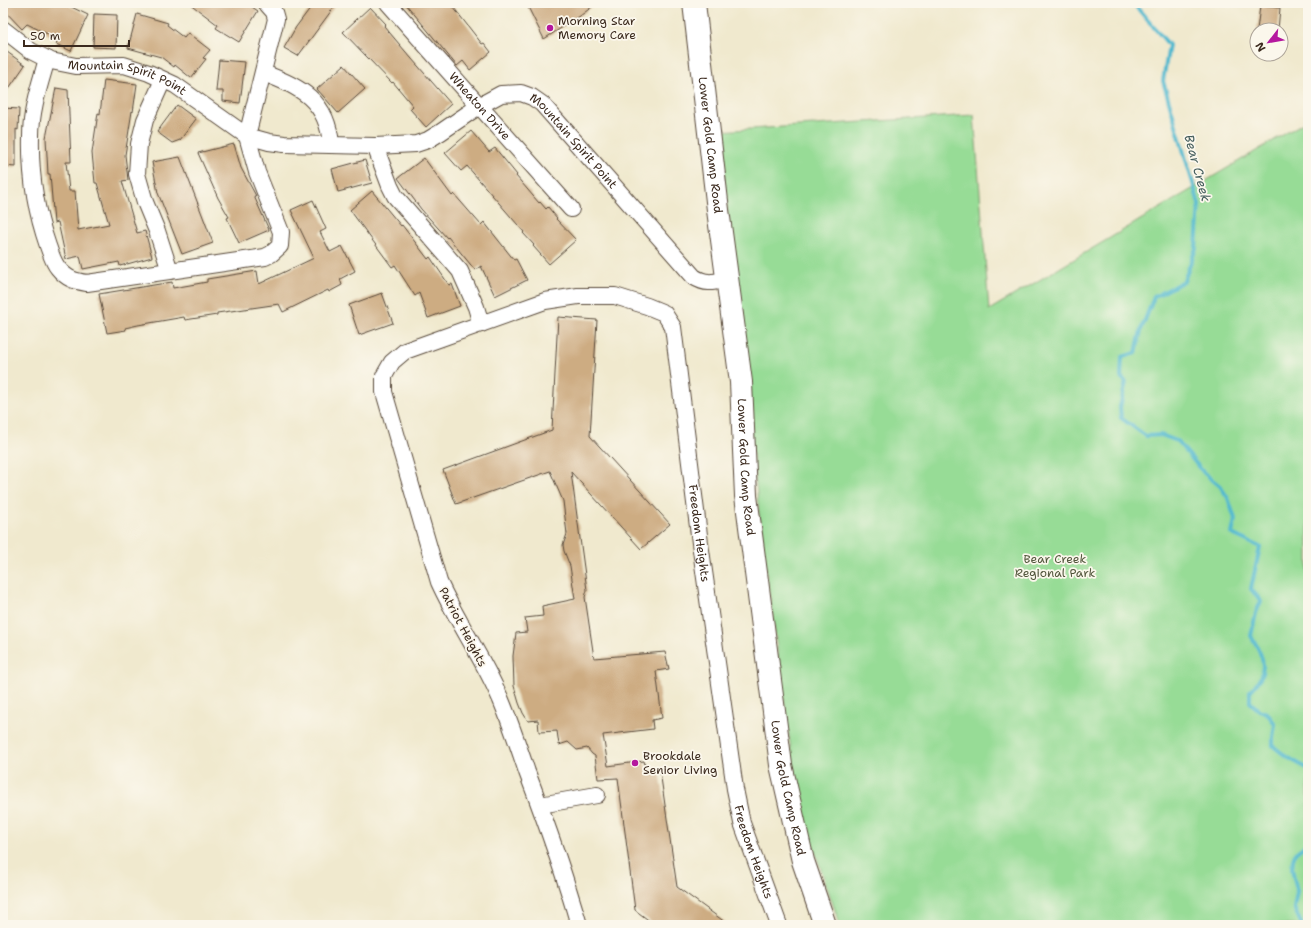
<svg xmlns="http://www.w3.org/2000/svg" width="1311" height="928" viewBox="0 0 1311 928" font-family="'Shantell Sans',sans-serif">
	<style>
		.green { fill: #97dc96; stroke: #69835a }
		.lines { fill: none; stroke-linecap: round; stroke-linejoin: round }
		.stream { stroke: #51b9cf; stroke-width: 4 }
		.building { fill: #cdac82 }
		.street-casing { stroke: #564738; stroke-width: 18 }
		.secondary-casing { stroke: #564738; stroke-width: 24 }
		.street { stroke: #fff; stroke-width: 16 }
		.secondary { stroke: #fff; stroke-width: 22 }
		.poi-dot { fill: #b5179e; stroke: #fbf7ec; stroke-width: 1.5 }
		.labels { text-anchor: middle; stroke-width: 3.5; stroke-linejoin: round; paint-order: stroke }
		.poi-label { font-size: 12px; fill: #3b2a1e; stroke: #fbf7ec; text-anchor: start }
		.street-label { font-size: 12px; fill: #3b2a1e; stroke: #fbf7ec }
		.park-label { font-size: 12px; fill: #52563c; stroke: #fbf7ec }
		.water-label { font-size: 13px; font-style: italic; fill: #435c5c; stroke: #fbf7ec }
	</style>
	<rect width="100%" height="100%" fill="#fbf7ec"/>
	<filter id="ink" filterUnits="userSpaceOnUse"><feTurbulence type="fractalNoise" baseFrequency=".025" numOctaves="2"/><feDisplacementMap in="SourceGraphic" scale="8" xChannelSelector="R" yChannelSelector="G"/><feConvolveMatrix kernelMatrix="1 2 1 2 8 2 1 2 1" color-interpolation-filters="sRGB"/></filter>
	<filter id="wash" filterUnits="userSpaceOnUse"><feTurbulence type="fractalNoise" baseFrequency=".012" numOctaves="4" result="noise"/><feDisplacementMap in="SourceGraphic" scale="16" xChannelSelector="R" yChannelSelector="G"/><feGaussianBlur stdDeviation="0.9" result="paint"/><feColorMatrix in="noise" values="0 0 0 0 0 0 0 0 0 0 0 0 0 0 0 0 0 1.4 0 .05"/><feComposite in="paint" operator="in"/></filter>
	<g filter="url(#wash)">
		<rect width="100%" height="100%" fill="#f0e9ce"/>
		<!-- green -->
		<path class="green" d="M974,115L989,310L1308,120V925H840L804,820L792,758L761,532L719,131Z"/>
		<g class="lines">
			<!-- stream -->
			<path class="stream" d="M1133,3L1169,45L1163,81L1199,204L1196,248L1184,281L1154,297L1141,330L1136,353L1122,357L1121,377L1126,382L1120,407L1121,418L1146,436L1161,435L1177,441L1204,473L1220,486L1228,498L1235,519L1232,534L1260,547L1251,589L1261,601L1256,613L1251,636C1264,656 1270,673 1250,691V702L1259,710L1267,713L1275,724L1273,737V746L1287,757L1308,769
				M1302,925L1294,908L1297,891L1292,869L1293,859L1295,853L1303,847L1308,841"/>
		</g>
		<g id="blocks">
			<!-- building -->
			<path class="building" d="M3,3H63L88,15L71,51L56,44L58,39L27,24L22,29L3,9Z
				M189,3H246L258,11L239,42L216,28L218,25Z
				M314,3H337L298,56L284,48L296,27Z
				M405,3H450L482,44L484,43L491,52L470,70L463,61L457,66Z
				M526,3H597L580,16L544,39Z
				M1260,6L1280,8L1278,30H1257Z
				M370,7L386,24L384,26L405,51L451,104L426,127L410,109L413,106L393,82L392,83L343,32Z
				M94,14L117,15L116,48L93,47Z
				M137,14L168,23L167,25L184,38L188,33L210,50L203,58L206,59L191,78L175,65L174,67L161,57L128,48Z
				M3,49L25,65L3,97Z
				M219,60L245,62L240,103L223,101V91H216Z
				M344,65L365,89L338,113L317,89Z
				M104,80L137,84L133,112L132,111L125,155L128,180L122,181L137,233L145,231L152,257L120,266L119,262L83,269L80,256L66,259L58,222L54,223L50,174H48L46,138L56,88L68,90L71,162H66L69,191H75L78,230L109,224L97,183H95L92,153L98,113L100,114Z
				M177,105L196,119L180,140L172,143L157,132Z
				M3,108L19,109L18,130L16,129V167L3,166Z
				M471,131L489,152L495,148L517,175L516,176L539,203L540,202L546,209L548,207L557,218L556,219L576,240L549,264L533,246L534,245L523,233L524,232L467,166L461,171L445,153Z
				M234,144L241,168L256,196H254L269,230L239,243L227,218L229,217L218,198L198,153Z
				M180,157L213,243L182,254L158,193L152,162Z
				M424,158L452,196L454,194L481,225L484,222L514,260L516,259L527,280L495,296L481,266L475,270L448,237L447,238L421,209L398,178Z
				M365,160L372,183L338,192L332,169Z
				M372,191L401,226L402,225L428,259L430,257L449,285L452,284L460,306L428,318L419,293L415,296L395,265L392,267L350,210Z
				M313,200L326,229L320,232L330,252L342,246L355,271L340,279L342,285L329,292L328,290L283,312L279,304L217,313V315L185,320L184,317L138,325L125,328L126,330L107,333L99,294L172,282L173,288L207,282V279L257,271L259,284L314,258L291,210Z
				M382,293L393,323L359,335L349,305Z
				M558,317L597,320L590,436L670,524L641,549L571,472L587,590L585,597L594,658L665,652L669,669L656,671L662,718L652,720L653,729L603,735L608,766L644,761L647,772L660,771L677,887L729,925H655L635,910L618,778L598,779L595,756L592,754L587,748L577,750L568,742L559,745L557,731L539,732L538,720L528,721L523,713L519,703L514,686L513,656L516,633L527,632L525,618L543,616L542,606L575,599L570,566L564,551L563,545L567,534L563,501L550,471L456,504L443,470L552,430Z"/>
		</g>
	</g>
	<g filter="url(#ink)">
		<use href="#blocks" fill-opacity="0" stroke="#564738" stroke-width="1"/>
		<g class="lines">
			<defs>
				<g id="street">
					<path id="s1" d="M388,3L571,209"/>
					<path id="s2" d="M3,29L31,51L51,61L76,66L124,65L149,73L175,85L247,136L269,142L284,144L375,146L416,144L428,140L441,132L479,106L501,94L521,93L532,97L542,104L694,277C707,285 714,282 728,279"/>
					<path d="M47,59C40,84 31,109 31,136C30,173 36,212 48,246C51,254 53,262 58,268C67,279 74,281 87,283L265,257L271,254L280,246L281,232L257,172L247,136L276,19L274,12L266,3"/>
					<path d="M263,73C300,86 328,101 331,145"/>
					<path d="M163,80L145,120L139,144L137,174L145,202L157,231L170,271"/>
					<path d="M375,146L390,186L395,196L460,271L476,307L481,324"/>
					<path d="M540,805L597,795"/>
					<path id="s3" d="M579,925C564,873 546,822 527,772C519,748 511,724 501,700C484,659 457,622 439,582L384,392V376L392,362L405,351L545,301L578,296H615L647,306L664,313L673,327L700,543L735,789L742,823L779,925"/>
				</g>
				<g id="secondary">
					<path id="s4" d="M694,3L718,210L741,382L746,496L781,765L803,861L825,925"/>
				</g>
			</defs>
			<!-- street casing -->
			<use href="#street" class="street-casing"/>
			<!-- secondary casing -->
			<use href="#secondary" class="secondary-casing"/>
			<!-- street -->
			<use href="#street" class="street"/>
			<!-- secondary -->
			<use href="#secondary" class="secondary"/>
		</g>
	</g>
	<!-- markers -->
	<g class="poi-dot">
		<circle cx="550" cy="28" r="4"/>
		<circle cx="635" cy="763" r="4"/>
	</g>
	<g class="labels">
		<!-- poi labels -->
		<g class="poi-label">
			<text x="558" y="25">Morning Star<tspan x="558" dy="14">Memory Care</tspan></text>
			<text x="643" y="760">Brookdale<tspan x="643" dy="14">Senior Living</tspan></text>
		</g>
		<!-- street labels -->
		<g class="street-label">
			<text dy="4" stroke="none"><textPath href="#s2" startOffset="137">Mountain Spirit Point</textPath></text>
			<text dy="4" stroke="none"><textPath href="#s1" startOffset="138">Wheaton Drive</textPath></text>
			<text dy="4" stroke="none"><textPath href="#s2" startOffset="636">Mountain Spirit Point</textPath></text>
			<text dy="4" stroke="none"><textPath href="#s4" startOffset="143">Lower Gold Camp Road</textPath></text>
			<text dy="4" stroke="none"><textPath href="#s4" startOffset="467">Lower Gold Camp Road</textPath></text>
			<text dy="4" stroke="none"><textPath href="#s3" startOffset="1114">Freedom Heights</textPath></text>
			<text transform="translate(463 627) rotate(62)" y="4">Patriot Heights</text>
			<text dy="4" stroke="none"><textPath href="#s4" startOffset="791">Lower Gold Camp Road</textPath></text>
			<text dy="4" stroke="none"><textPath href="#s3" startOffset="1438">Freedom Heights</textPath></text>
		</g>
		<!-- park labels -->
		<g class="park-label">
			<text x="1055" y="563">Bear Creek<tspan x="1055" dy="14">Regional Park</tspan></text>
		</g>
		<!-- water labels -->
		<g class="water-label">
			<text transform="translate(1198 168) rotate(75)" y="5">Bear Creek</text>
		</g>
	</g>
	<!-- margin -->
	<rect width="1311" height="928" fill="none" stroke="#fbf7ec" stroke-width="16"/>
	<!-- north arrow -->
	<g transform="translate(1269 42) rotate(239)"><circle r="19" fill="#fbf7ec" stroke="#aea59a"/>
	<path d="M0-3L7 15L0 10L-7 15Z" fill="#b5179e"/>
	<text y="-6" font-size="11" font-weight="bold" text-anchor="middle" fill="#3b2a1e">N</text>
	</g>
	<!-- scale -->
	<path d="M24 40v6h105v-6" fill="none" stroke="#3b2a1e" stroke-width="2"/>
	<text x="30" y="40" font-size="12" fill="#3b2a1e" stroke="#fbf7ec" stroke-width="3" paint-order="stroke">50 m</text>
</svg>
